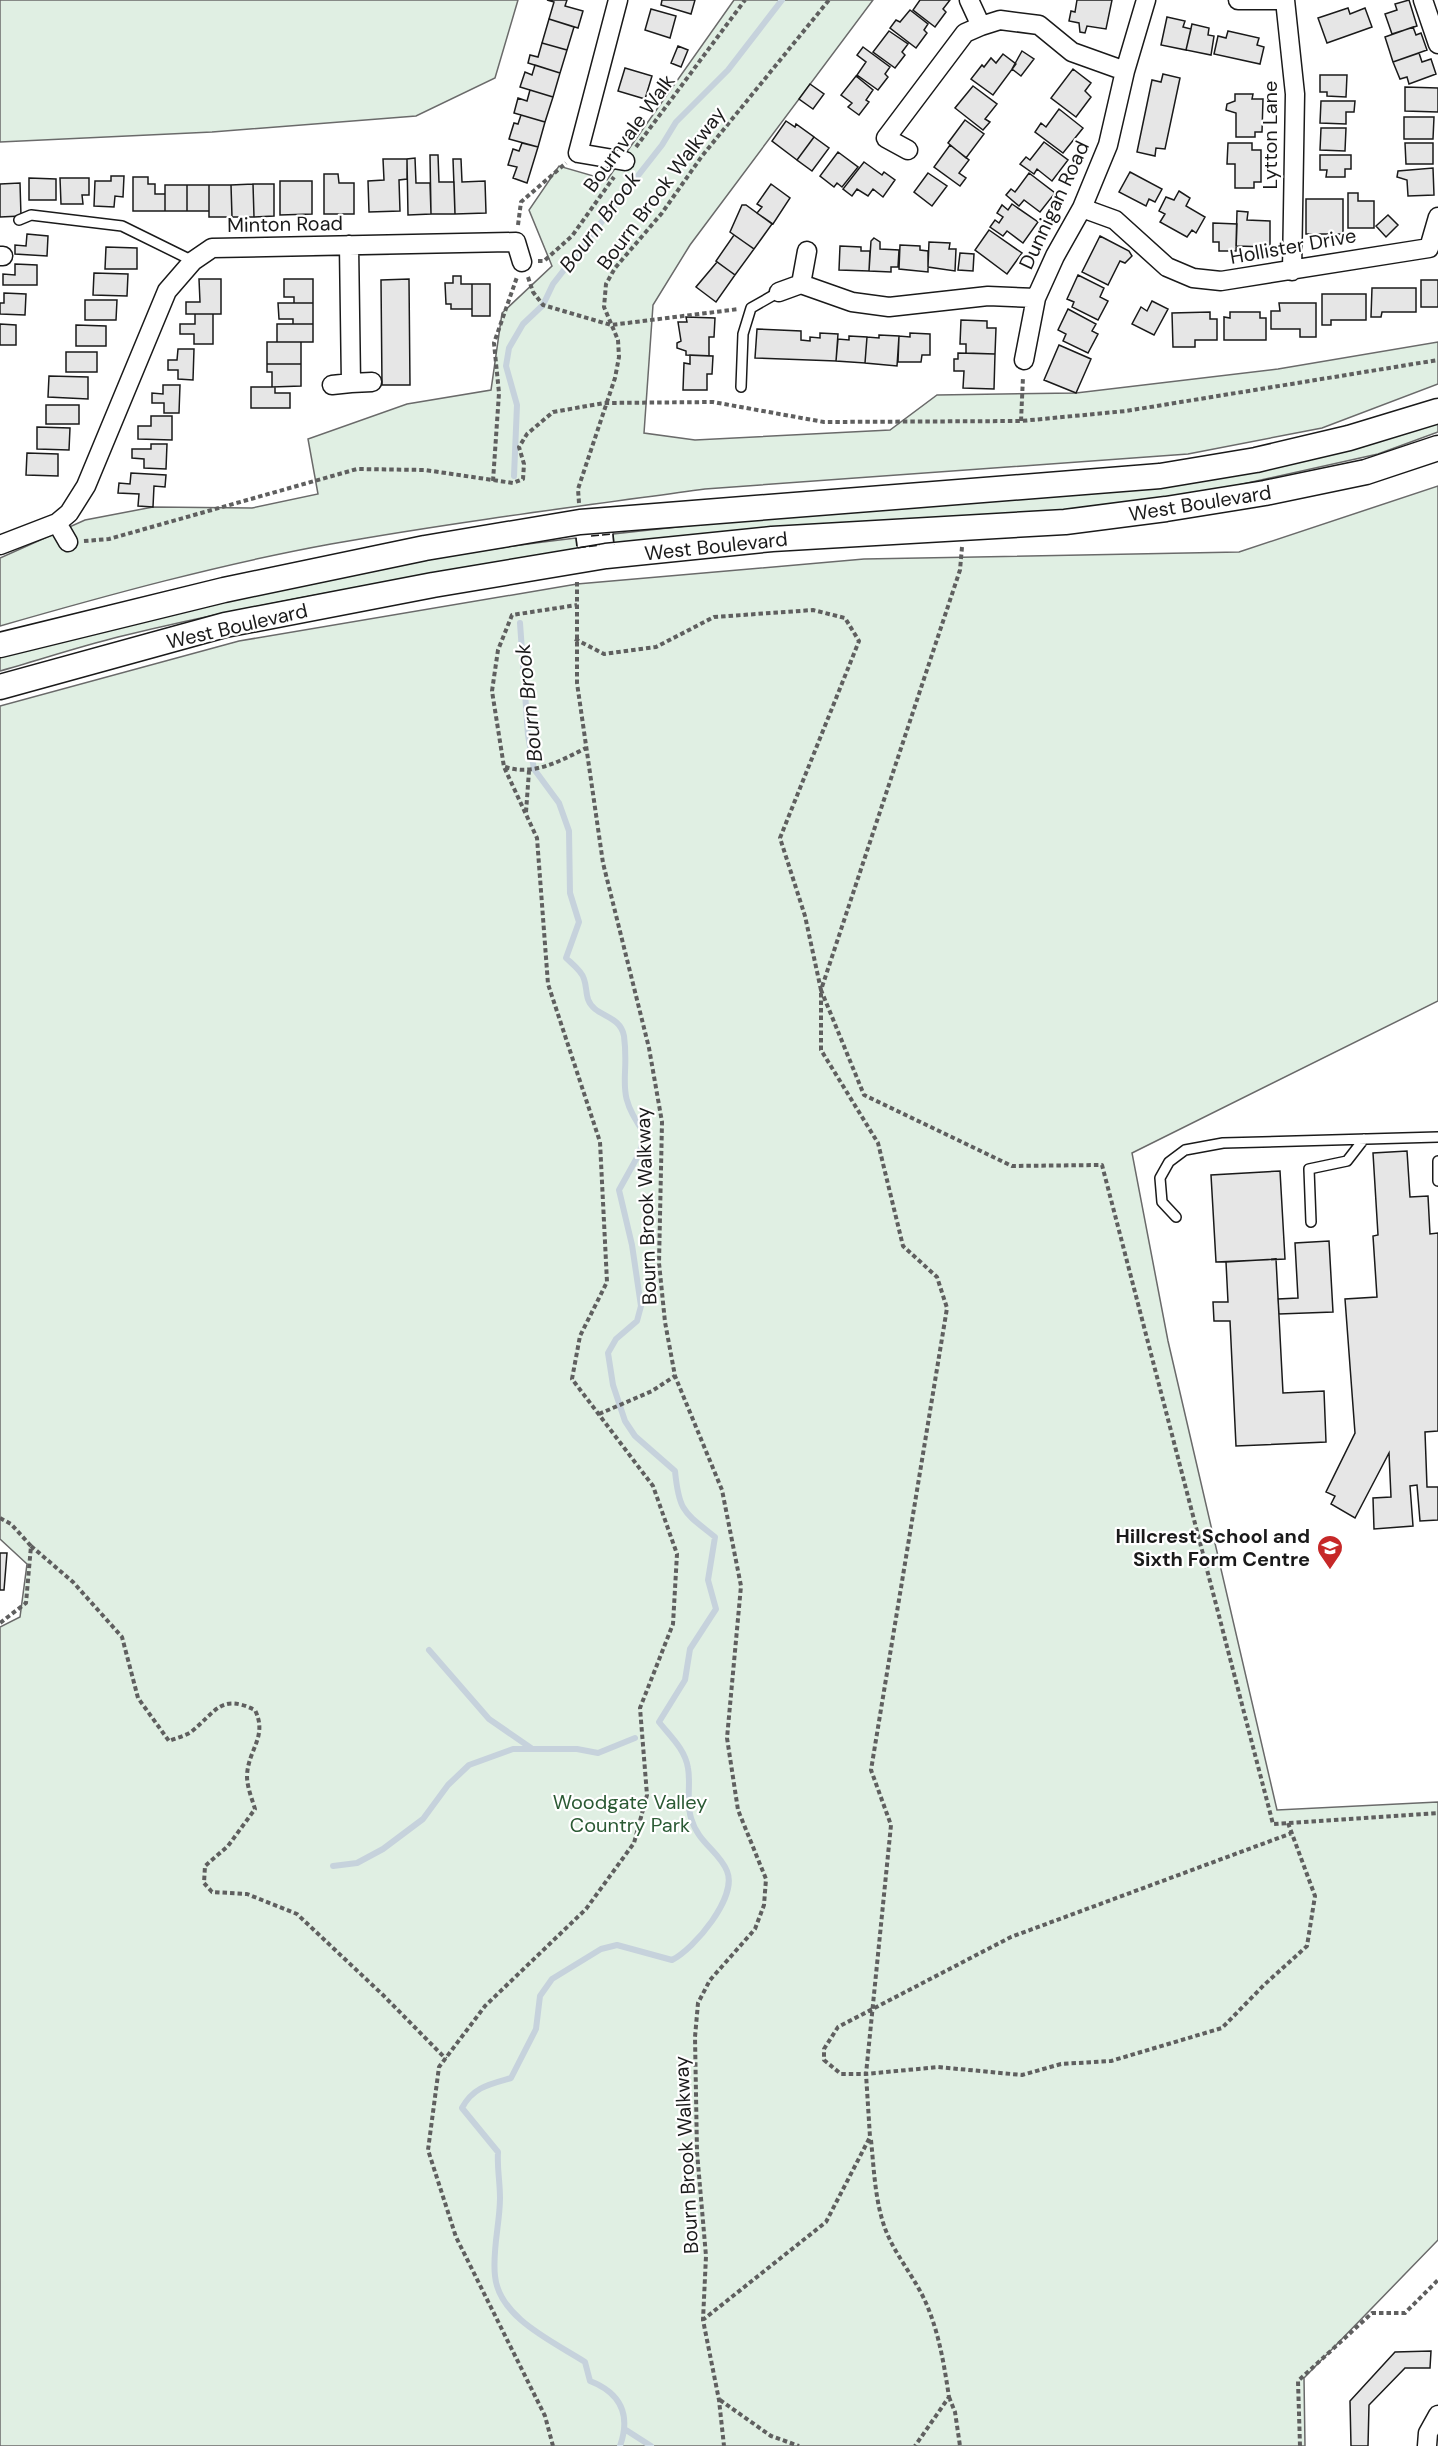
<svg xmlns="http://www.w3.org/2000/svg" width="1438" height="2446" viewBox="0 0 1438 2446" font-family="'DM Sans',sans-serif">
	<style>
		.green { fill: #e0efe3; stroke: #6a6a6a; stroke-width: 1.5 }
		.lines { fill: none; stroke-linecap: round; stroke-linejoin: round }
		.stream { stroke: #c6d2dc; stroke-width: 6 }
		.building { fill: #e6e6e6; stroke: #1a1a1a; stroke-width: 1.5 }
		.lane-casing { stroke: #1a1a1a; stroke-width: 12 }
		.street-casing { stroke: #1a1a1a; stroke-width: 21 }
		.secondary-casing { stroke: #1a1a1a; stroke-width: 27 }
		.path { stroke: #5f5f5f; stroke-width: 4; stroke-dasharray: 4.5 3; stroke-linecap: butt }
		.lane { stroke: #fff; stroke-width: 9 }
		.street { stroke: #fff; stroke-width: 18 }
		.secondary { stroke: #fff; stroke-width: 24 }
		.fence { stroke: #1a1a1a; stroke-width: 1.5; stroke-dasharray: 8 3; stroke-linecap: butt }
		.labels { text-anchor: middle; stroke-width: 4.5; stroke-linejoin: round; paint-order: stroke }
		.street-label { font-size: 20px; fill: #1a1a1a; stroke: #fff }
		.poi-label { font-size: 20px; font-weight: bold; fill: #1a1a1a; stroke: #fff; text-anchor: end }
		.park-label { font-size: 20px; fill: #2b5a34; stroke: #fff }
		.water-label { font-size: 21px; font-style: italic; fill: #1a1a1a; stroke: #fff }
	</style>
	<rect width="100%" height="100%" fill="#fff"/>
	<!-- green -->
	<path class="green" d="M0,0H518L495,78L416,116L212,132L0,142Z
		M734,0H873L690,245L653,305L644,433L695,440L890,430L937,395L1076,393L1278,369L1438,342V384L1322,428L1188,454L705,489C581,506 455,522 331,544C221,564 108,595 0,626V558L85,520L153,507L252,508L318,494L308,439L407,404L491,390L502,313L552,266L529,210L559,166L607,180Z
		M1438,418V432L1378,454L1153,504L614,545L613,534L814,512L1145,487Z
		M1438,486V1001L1132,1153L1168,1341L1277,1810L1438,1802V2240L1304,2378L1305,2446H0V1627L20,1617L27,1564L0,1539V706L239,641L577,584L864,559L1239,552Z
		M576,538L578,552C424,575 270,600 118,637C78,647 39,660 0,671V657L30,649C211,605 391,559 576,538Z"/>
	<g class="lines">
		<!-- stream -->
		<path class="stream" d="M514,476L517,405L506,366L509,348L523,324L543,305L553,284L662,145L676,122L728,70L782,0
			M520,623L528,735L534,769L559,803L569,831L570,893L579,922L566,958C571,963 582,971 584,979C588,990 584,1000 595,1009C605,1017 621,1019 624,1036C630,1082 613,1090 645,1134L639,1154L619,1190L632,1245L641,1306L637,1321L616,1339L608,1353L613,1385L625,1421L635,1436L675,1471C679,1512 684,1512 715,1537L708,1580L716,1609L690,1649L685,1680L659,1722C670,1736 685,1749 688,1768C691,1784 686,1802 691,1818C698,1843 719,1851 727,1871C738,1897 694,1949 672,1960L617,1945L601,1949L552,1979L540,1996L536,2029L511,2078C490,2084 473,2087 462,2108L498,2152C497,2168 500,2182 500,2198C500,2223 492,2250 495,2276C499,2318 554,2342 585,2362L590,2381C621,2393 631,2415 620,2446
			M429,1650L489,1719L531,1748
			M333,1866L357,1863L383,1849L423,1819L448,1785L469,1765L513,1749H577L598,1753L635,1738
			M626,2430L651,2446"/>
	</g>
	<!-- building -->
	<path class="building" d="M547,0H567L565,6L583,11L578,28L549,19L554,2Z
		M662,0H695L691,14L661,5Z
		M920,0H950L943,9L946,12L935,27L913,10Z
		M1077,0H1112L1106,29L1087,26L1085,33L1080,32L1079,23L1069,21L1071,11L1075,12Z
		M1409,0L1417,26L1392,34L1385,14L1397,10L1395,4Z
		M1348,8L1350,14L1365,8L1372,27L1327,43L1318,18Z
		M651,9L676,16L670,38L645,30Z
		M910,10L928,24L924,30L927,33L916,48L890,28L896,20L900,22Z
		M1167,17L1185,21L1183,27L1191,29L1186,50L1161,45Z
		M549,19L574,27L567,50L542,43Z
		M1192,24L1209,28L1208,35L1214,36L1211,55L1186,50Z
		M1413,27L1416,35L1421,33L1427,50L1393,62L1385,37Z
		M889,31L908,44L902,52L905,55L895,68L873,52Z
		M1228,31L1259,38L1257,45L1264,47L1260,64L1214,54L1218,36L1226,38Z
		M542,43L567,50L560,73L528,63L530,55L538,57Z
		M678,46L688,50L681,67L671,63Z
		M863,47L890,67L885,74L888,77L878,90L857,75L866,62L857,55Z
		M1022,51L1034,59L1021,76L1012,69Z
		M1419,53L1422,62L1431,59L1436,74L1409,84L1407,77L1400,79L1393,62Z
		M1003,54L1016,64L993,95L971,79L982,65L984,67L991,58L996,63Z
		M535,65L560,73L553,97L520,87L525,72L532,75Z
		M625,68L652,76L645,99L618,91Z
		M1073,69L1091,83L1085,91L1091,97L1076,117L1051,98Z
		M1163,74L1180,78L1165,149L1156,148L1155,156L1137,152L1152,80L1161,82Z
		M1320,75H1347L1346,97L1327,96V92H1320Z
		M856,76L873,90L866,100L869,102L859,115L848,107L852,103L841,95Z
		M810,84L824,94L813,109L799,99Z
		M973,86L997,104L985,119L990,122L983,130L955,108Z
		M1405,87L1438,88V112L1405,111Z
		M530,90L553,97L545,122L514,113L518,98L527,101Z
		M1235,94H1253L1252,99H1263L1262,132H1255V137H1236V113L1226,110L1227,104L1235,101Z
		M1321,101H1355L1354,112H1346V124L1320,123Z
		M1059,109L1083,128L1063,153L1035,132L1041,123L1046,127Z
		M521,115L545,122L538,147L509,139L514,123L518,124Z
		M1404,117H1434L1433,139H1404Z
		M965,120L984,134L966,158L948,143Z
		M786,121L795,127L796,124L814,137L797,160L772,141Z
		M1321,128H1346L1345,151L1320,150Z
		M814,137L829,148L812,171L797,160Z
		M1044,142L1068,160L1052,181L1037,169L1034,174L1020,164L1026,157L1030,160Z
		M522,143L538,147L527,183L513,178L517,167L508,165L513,149L519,151Z
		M1228,143H1252V150H1261V182H1254V188H1235V164H1227Z
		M1405,143H1433V164H1406Z
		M950,145L969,160L959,173L966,178L960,186L934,167Z
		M838,152L858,167L842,187L837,183L834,187L820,176Z
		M430,155H438L439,182H454L455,214H431Z
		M1320,155H1351V169H1345V177H1326L1327,170H1320Z
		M415,158L416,183H430L431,214L408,215L407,159Z
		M383,159H407V179L399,180L400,211L369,212L368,181L384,180Z
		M453,159H461L462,182L485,181L486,213L455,214Z
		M864,162L882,175L884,172L895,180L883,197L873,189L868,196L857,189L852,196L843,189Z
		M1433,168L1434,195L1408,196L1407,180L1397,177L1398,171Z
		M1130,172L1162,189L1155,202L1149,199L1146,206L1119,192Z
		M928,173L947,186L932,206L914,192Z
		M1029,173L1055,193L1040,212L1024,200L1019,206L1006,195L1011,189L1015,192Z
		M324,174H338L339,183H354V214H324Z
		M111,176H124L123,197L115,196L114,207L94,206L95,181H111Z
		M133,177H148V184H155V194H165V211H133Z
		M29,178L56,179V200H29Z
		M60,178H89V195H82L83,204H61Z
		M280,181H312V214L280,215Z
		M20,183L21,216L0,217V184Z
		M253,184H274V216L254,217Z
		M253,184L254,217H232L231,185Z
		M771,184L790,198L773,224L757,213L762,207L757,204Z
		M165,185H187V211H165Z
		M187,185H209V211H187Z
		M209,185H231L232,217H209Z
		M1179,191L1190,198L1186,206L1205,217L1196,233L1192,230L1187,237L1160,222L1165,214L1159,211L1166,197L1174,200Z
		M1348,193H1358V201H1374V228H1348Z
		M1306,199H1343V234H1306Z
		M1012,204L1038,222L1023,243L1007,231L1003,236L990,227L995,220L999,223L1003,217L997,213L1002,205L1008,210Z
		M742,205H746L772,224L754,249L730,232Z
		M1237,211L1248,212L1247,220L1270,221V247L1236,246Z
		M1388,215L1398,225L1386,237L1376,226Z
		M1213,223L1237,224L1236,251H1219V242H1213Z
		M989,230L1022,253L1007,274L975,250Z
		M27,234L48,236L47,256L15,254V245L26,246Z
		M734,235L754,249L735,275L716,261Z
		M1100,236L1129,251L1132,256L1125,263L1120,261L1108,285L1082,272Z
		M874,238L880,242V249L899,250L898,267H891V272L869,271L871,241Z
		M929,242L950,243L949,249H956L955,271L928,267Z
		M900,245L920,246V250L928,251V272L899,269Z
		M840,246L861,247V251H870L869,271L839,270Z
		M106,247L137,248V269H105Z
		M960,253L974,254L973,271L958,270Z
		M717,262L735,275L716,302L696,287Z
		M15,264L37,265V285H3V274L15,275Z
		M94,273L128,274L127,296L93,295Z
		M1078,275L1104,288L1100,297L1108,301L1098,320L1072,307L1074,302L1067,299Z
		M453,276H461V284H472V309H451V304H446L445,283H453Z
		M199,279H221V314H186V302H200Z
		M284,279H313V303H294V297H284Z
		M409,279L410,385H382L381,280Z
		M1421,280H1438V307H1421Z
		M472,284H490V316H472Z
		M1372,288H1416V312H1382L1381,317H1371Z
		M4,293L26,294L25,315L0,314V303H4Z
		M1322,294H1366V320H1331V325H1322Z
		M85,300H117L116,320H85Z
		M1152,301L1168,309L1154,335L1132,324L1141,307L1147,311Z
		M278,303H313V324H293V319H279Z
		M1279,303H1316V337H1300V329H1271V311H1280Z
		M1068,309L1096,324L1092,331L1098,334L1088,353L1063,341L1066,334L1058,330Z
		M1210,312V319H1217V340H1195V347H1173L1172,313Z
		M1230,312H1260V318H1266V340H1224V317L1230,318Z
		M195,314H213V344H194V334H180V324H195Z
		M686,317L715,318L714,337H709V356L686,355V351L677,348V343L681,341L678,322H687Z
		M961,320L987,321V328H996L995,354L966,353V344H960Z
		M0,324L16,325V345H0Z
		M277,324H313V342H277Z
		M76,325L106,326V346H76Z
		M757,329L801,331V340L810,341V337L820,338V333L838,334L836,361L755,358Z
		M910,333L930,334V355H922L921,362H898L899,336L910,337Z
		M879,335L899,336L897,366L865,363L867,337L879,338Z
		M849,336L867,337L865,363L836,361L838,339L849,340Z
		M267,342H301V364H267Z
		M1059,345L1091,359L1076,393L1044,380Z
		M178,349H194L193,380L178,379V370H168V360H177Z
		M66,352H97V372H66Z
		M958,353L995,354L994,389L963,388L964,371H954V359H958Z
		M690,355L713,356L712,374H707V390H683L684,363L690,364Z
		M267,364H301V386L272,387V372H267Z
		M49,376L88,377V399L48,397Z
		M163,385H180L179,413H164V403H152V393L163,394Z
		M251,387H275V393H290V408H251Z
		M46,405H79V424H46Z
		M151,416H172V440L138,439V426H151Z
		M37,427L70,428L69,450L37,449Z
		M151,444H167L166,469L144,468V459L132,458V449H151Z
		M27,453L58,454V476L26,475Z
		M131,473L166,475L165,487L154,486L153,507L138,506L139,494L118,493L119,483L130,484Z
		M1407,1151L1410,1197L1428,1196L1430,1234L1438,1233V1431L1425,1432L1427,1487H1438V1520L1420,1521L1417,1485L1410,1486L1413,1526L1374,1529L1373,1498L1391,1497L1389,1453L1355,1518L1331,1504L1335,1496L1326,1492L1355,1433L1345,1299L1377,1297L1373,1236L1378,1235L1373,1153Z
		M1280,1171L1285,1259L1216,1262L1211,1175Z
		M1329,1241L1333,1312L1279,1314L1278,1299L1298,1298L1295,1243Z
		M1276,1259L1283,1393L1324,1391L1326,1442L1236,1446L1230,1321H1214L1213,1302H1228L1226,1262Z
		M0,1553H7L4,1590H0Z
		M1431,2351L1430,2368H1405L1369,2405L1368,2446H1351L1350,2401L1395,2352Z"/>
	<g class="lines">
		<defs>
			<path id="lane" d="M19,220L31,215L122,226L193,261
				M741,387L743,334L751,308L779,292
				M1438,1161V1181
				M1176,1217L1162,1202L1160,1178L1169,1162L1185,1150L1223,1143L1438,1137
				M1311,1222L1309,1169L1347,1161L1364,1139"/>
			<path id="street" d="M618,0L578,153L625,161
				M969,0L981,26L1000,20L1039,25L1072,52L1125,71
				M1238,0H1279
				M1285,0L1295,94L1292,271
				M1423,0L1438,44
				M908,150L886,138L965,33L981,26
				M1082,208L1115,220L1167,267L1193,278L1221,281L1429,248L1438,217
				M807,251L801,284L852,302L889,307L988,296L1036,298
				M0,256H3
				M779,292L801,284
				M1024,360L1036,298L1055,256L1082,208L1108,145L1125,71L1146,0
				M351,383L372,382
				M332,385L351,383L349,245
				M57,523L68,542
				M0,545L57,523L69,513L86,486L167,291L193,261L212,248L516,242L522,262
				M1427,2446L1428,2433L1438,2415"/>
			<path id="secondary" d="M0,645L224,590L425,548L580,522L1160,476L1256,460L1349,438L1438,411
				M0,687L225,625L433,585L606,556L772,539L1065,522L1166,509L1265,493L1366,472L1438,448"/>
		</defs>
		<!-- lane casing -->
		<use href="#lane" class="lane-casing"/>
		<!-- street casing -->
		<use href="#street" class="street-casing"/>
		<!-- secondary casing -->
		<use href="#secondary" class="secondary-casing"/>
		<!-- path -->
		<path class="path" d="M636,147L745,0
			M518,225L521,202L566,163
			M538,261H544L572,236L614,177
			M528,277L533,292L543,305L611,325L739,309
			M1021,421L1023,377
			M493,481L499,393L494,343L517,277
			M579,503L578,489L615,378L619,357L618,340L604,307L606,284L615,268L662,213L702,156L829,0
			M84,541L109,539L357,469L425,470L513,483L523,479L524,464L519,447L527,434L553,412L604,403L713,402L824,422L1021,421L1126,411L1438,360
			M962,547L960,570L821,990L864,1095L1012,1166L1102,1165L1273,1824L1438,1813
			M577,582V683L603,863L649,1048L662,1122L659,1263L665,1322L675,1376L722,1490L741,1586L727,1738L738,1810L766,1879L764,1905L755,1929L710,1980L698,2003L695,2037L697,2152L706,2256L703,2320L719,2400L724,2446
			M575,639L604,654L656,647L714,617L813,610L845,618L859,641L780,838L805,916L821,990V1050L878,1143L903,1246L937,1277L947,1308L871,1770L891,1825L866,2074L870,2137L826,2222L704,2319
			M505,767C534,776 560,761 586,748
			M526,812L529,771
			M599,1414L652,1391L675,1376
			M0,1518L11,1524L31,1546L26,1603L0,1623
			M31,1546L73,1582L122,1637L138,1698L169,1741C176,1738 185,1736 191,1732C216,1712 220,1693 255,1710C268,1737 248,1749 247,1776C247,1787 252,1799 255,1809L228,1846L205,1866L204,1883L212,1892L247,1894L297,1914L383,1995L446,2059
			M1288,1823L1315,1896L1307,1946L1264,1985L1222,2028L1111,2061L1061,2064L1022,2075L938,2067L866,2074H841L824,2060V2049L838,2027L1011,1937L1292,1833
			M871,2140C874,2169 875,2203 886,2231C896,2256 915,2278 926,2303C939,2333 944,2364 949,2397L915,2446
			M949,2397L955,2412L960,2446
			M720,2400L771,2436L799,2446
			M553,2446L545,2416L456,2237L428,2150L439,2067L485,2006L586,1909L634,1843L647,1795L640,1708L673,1624L677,1554L653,1486L572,1379L580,1336L607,1282L600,1142L548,984L537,838L504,767L492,691L498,650L512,615L577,605
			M1300,2446L1298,2381L1372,2313H1405L1438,2280"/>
		<!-- lane -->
		<use href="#lane" class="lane"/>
		<!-- street -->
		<use href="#street" class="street"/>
		<!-- secondary -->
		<use href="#secondary" class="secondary"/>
		<!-- fence -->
		<path class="fence" d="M591,536L613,534L614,545
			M576,538L577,548L600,545"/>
	</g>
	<!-- icons -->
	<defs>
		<symbol id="school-pin" viewBox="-11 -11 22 30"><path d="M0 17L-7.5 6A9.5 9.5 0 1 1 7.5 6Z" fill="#c62828" stroke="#fff"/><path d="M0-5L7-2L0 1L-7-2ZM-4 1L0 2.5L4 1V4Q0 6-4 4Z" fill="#fff"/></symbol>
	</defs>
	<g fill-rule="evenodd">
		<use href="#school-pin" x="1315" y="1533" width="30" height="40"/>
	</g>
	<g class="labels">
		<!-- street labels -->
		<g class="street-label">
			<text transform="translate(629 133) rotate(-54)" y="7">Bournvale Walk</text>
			<text transform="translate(1270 135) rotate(-90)" y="7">Lytton Lane</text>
			<text transform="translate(661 188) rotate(-53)" y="7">Bourn Brook Walkway</text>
			<text transform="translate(1054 205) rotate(-65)" y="7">Dunnigan Road</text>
			<text transform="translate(285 224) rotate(-1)" y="7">Minton Road</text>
			<text transform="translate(1293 246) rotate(-10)" y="7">Hollister Drive</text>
			<text transform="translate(1200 503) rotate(-9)" y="7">West Boulevard</text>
			<text transform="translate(716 546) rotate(-6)" y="7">West Boulevard</text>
			<text transform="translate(237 626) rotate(-13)" y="7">West Boulevard</text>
			<text transform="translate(646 1206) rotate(-92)" y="7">Bourn Brook Walkway</text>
			<text transform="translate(686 2155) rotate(-93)" y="7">Bourn Brook Walkway</text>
		</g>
		<!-- poi labels -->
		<g class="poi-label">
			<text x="1310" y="1543">Hillcrest School and<tspan x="1310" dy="23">Sixth Form Centre</tspan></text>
		</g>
		<!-- park labels -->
		<g class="park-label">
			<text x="630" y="1809">Woodgate Valley<tspan x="630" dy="23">Country Park</tspan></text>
		</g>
		<!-- water labels -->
		<g class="water-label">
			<text transform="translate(600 222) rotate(-53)" y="7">Bourn Brook</text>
			<text transform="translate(529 703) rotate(-96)" y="7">Bourn Brook</text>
		</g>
	</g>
</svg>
